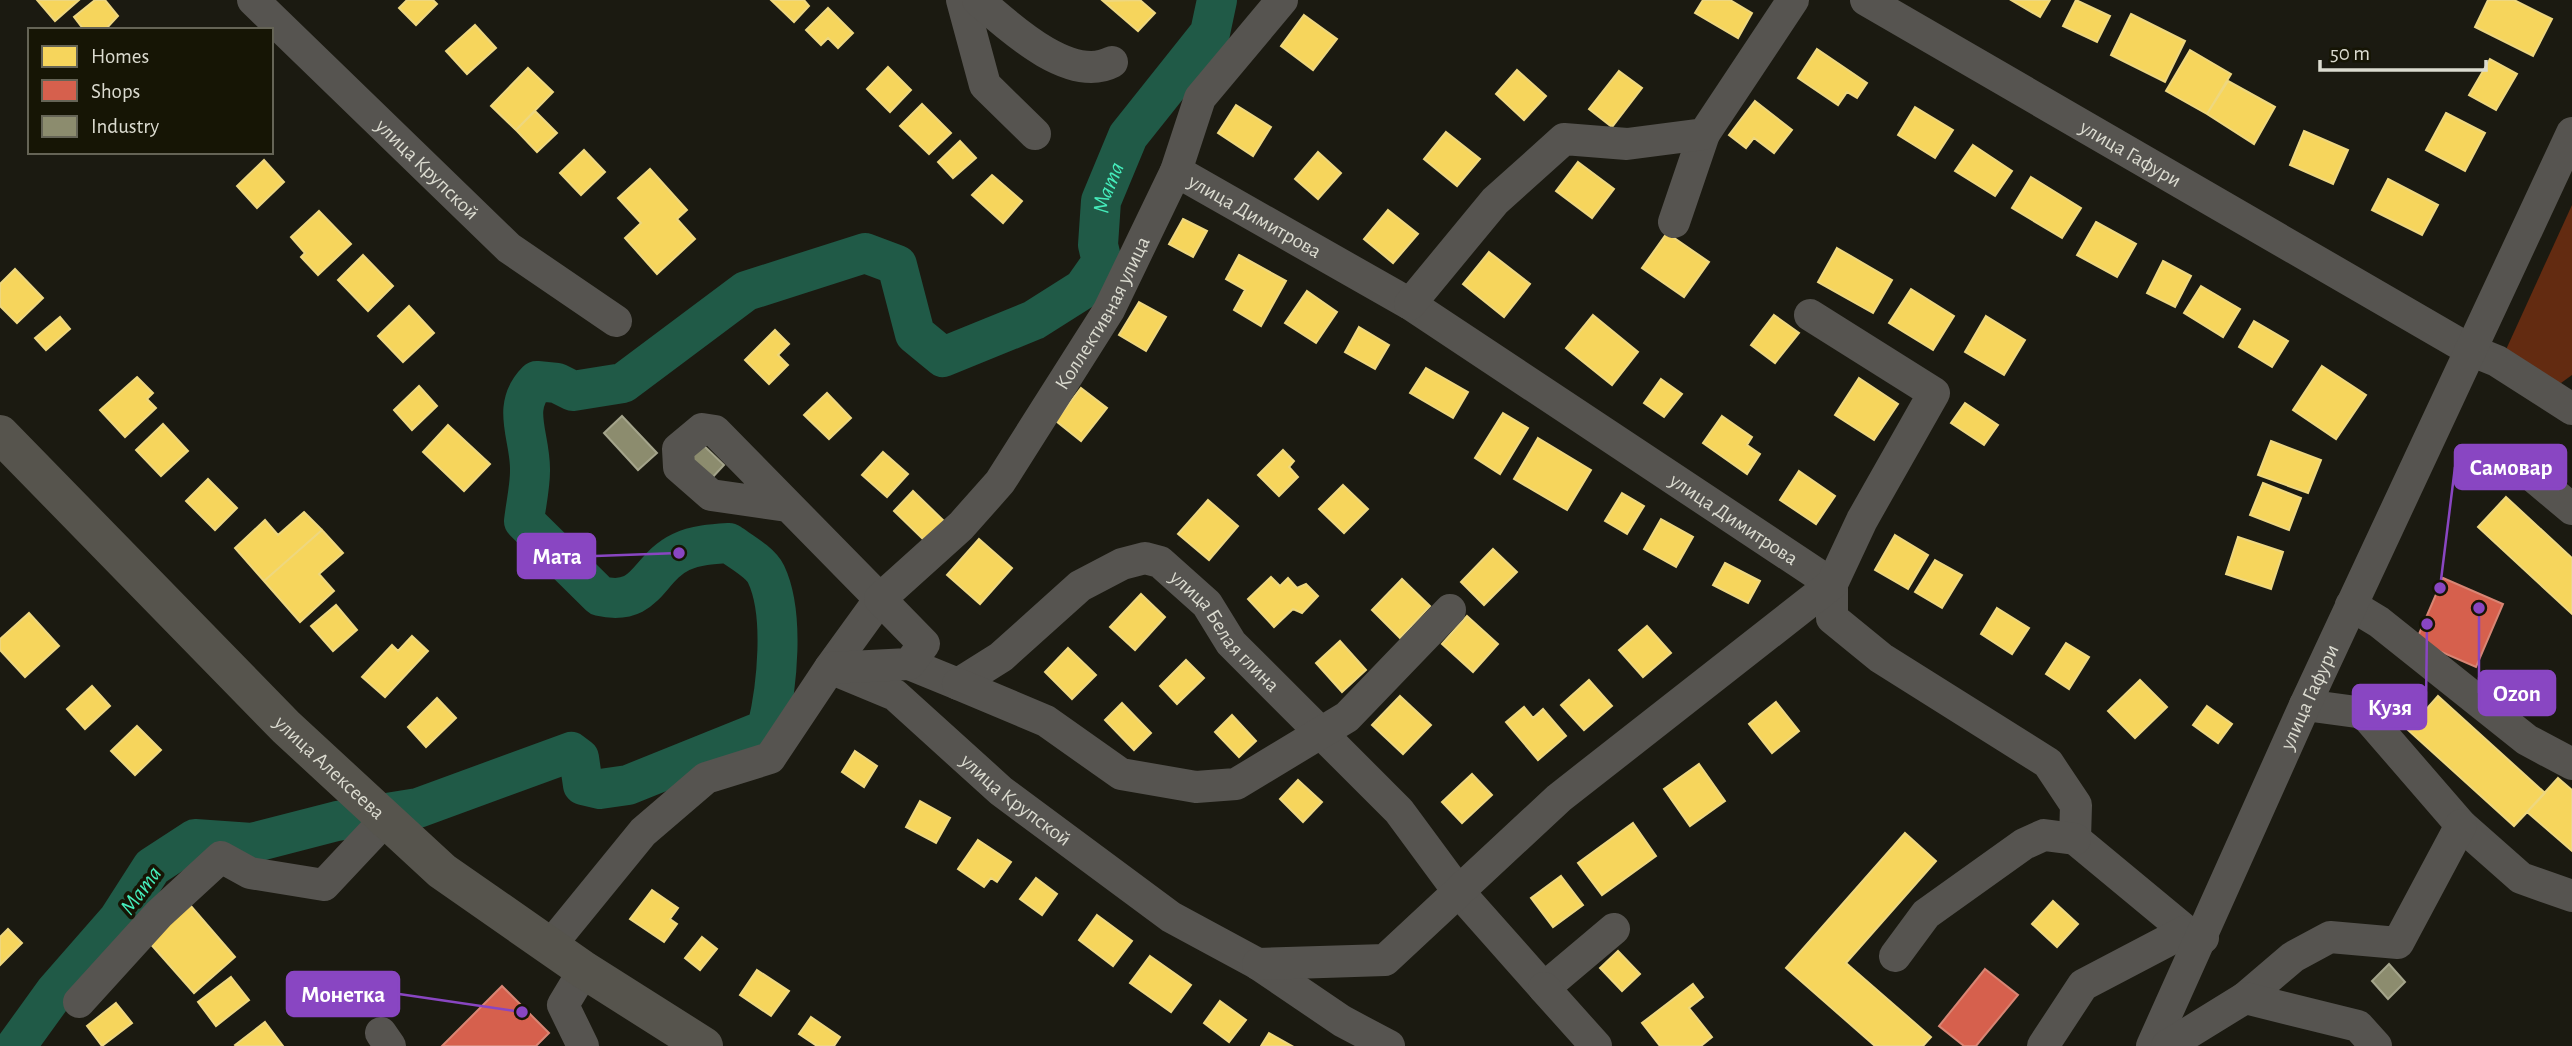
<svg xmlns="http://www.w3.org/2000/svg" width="2572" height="1046" viewBox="0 0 2572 1046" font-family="'Alegreya Sans',sans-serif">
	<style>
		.green { fill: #632b11 }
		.homes { fill: #f6d55c; stroke: #eed77f; stroke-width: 2 }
		.shops { fill: #d6604d; stroke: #d88574; stroke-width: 2 }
		.industry { fill: #8c8c6e; stroke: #a4a48b; stroke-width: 2 }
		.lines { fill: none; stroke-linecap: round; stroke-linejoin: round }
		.river { stroke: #205a47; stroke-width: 40 }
		.minor { stroke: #565450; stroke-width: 32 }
		.major { stroke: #56544d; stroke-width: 38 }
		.labels { text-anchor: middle; stroke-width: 7; stroke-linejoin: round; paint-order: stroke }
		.street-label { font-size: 21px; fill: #dbdbd0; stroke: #161505 }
		.water-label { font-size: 23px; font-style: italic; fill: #45edbc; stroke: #161505 }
		.leader { fill: none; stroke: #8946c2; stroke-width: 2.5 }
		.callout-dot { fill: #8946c2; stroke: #161505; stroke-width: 2.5 }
		.callout { fill: #8946c2; stroke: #8946c2; stroke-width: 2.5 }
		.callout-label { font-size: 23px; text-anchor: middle; font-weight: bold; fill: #fff }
	</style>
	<rect width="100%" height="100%" fill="#1b1a11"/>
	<!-- green -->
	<path class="green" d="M2572,205V375L2561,383L2546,379L2504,354Z"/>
	<!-- homes -->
	<path class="homes" d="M37,0H79L55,21Z
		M95,0H105L118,16L105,30H84L74,17Z
		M407,0H433L437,4L416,25L399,8Z
		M771,0H804L809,6L794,22Z
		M1140,0L1155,13L1138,31L1103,1Z
		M1703,0H1730L1752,13L1738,38L1695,13Z
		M2011,0H2050L2040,17Z
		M2076,0L2110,16L2097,42L2063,26Z
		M2488,0H2514L2552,19L2533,56L2475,27Z
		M828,8L853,33L838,48L828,38L821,45L806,30Z
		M2131,14L2185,41L2165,82L2111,55Z
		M1304,15L1337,39L1313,70L1281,46Z
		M475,25L496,48L467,74L446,51Z
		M1817,49L1867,83L1857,98L1847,92L1838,105L1798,78Z
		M2190,50L2231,74L2207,114L2166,91Z
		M2490,59L2517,74L2496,110L2469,95Z
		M888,67L911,90L890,112L867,89Z
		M528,68L553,92L516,130L491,106Z
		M1517,70L1546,96L1524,120L1496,94Z
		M1619,71L1642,88L1612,127L1589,109Z
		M2228,81L2275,107L2254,144L2207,114Z
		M1755,101L1792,130L1774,153L1754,138L1746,148L1729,135Z
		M922,104L951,133L929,154L900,126Z
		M1236,105L1271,127L1253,156L1218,133Z
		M1915,107L1953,130L1935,158L1898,135Z
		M535,111L557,133L537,152L516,130Z
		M2446,113L2485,133L2465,171L2426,150Z
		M2304,131L2348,150L2333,184L2290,165Z
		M1446,132L1480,159L1457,186L1424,159Z
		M960,141L976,158L953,178L938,162Z
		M1973,145L2012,171L1995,196L1955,171Z
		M584,150L605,172L581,195L560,173Z
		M1318,152L1341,173L1318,199L1295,179Z
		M264,160L284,182L257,208L237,186Z
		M1578,162L1614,189L1592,218L1556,191Z
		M650,169L687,210L677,219L695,239L657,274L625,238L641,223L618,198Z
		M992,175L1022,201L1003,223L972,195Z
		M2031,177L2081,208L2062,238L2012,208Z
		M2388,179L2438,205L2422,235L2372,210Z
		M1388,210L1418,234L1393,263L1364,239Z
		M319,211L351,244L318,275L301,257L305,253L291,237Z
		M1183,219L1207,231L1193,257L1169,244Z
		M2096,222L2136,244L2117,277L2077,255Z
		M1667,233L1709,262L1684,297L1642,268Z
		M1837,248L1892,280L1873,313L1818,282Z
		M1489,252L1530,284L1504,317L1463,284Z
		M363,255L393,286L368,311L338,280Z
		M1239,255L1286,281L1261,326L1234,310L1245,290L1226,279Z
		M2163,261L2191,276L2175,307L2147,293Z
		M15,269L43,298L17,323L0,306V284Z
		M2201,286L2240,309L2223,337L2184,313Z
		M1911,289L1954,316L1933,350L1889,323Z
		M1307,291L1337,312L1316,343L1285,323Z
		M1139,302L1166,317L1146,351L1119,335Z
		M409,306L434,333L403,362L378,336Z
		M1593,315L1638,352L1612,385L1566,348Z
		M1774,315L1799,333L1775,363L1751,345Z
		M1986,316L2025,340L2004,375L1965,352Z
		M60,317L70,329L46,350L35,338Z
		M2254,321L2288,341L2272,367L2239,347Z
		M1359,327L1389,345L1375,369L1345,352Z
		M775,330L789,344L778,355L788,365L769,384L745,360Z
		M2322,366L2366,395L2336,439L2293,410Z
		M1426,368L1468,392L1453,418L1410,393Z
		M137,377L153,393L147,399L156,408L125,437L100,410Z
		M1859,378L1898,404L1874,440L1835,415Z
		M1661,379L1682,394L1664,417L1644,403Z
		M419,386L437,406L412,430L394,410Z
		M1081,388L1107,408L1081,441L1056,421Z
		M827,393L851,418L829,439L804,415Z
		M1965,403L1998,425L1984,445L1951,423Z
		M1503,413L1528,428L1500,474L1475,458Z
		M1722,416L1752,437L1747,445L1760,454L1747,474L1703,443Z
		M163,424L188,451L161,476L136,450Z
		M448,425L490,464L464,491L423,452Z
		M1538,438L1591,470L1567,510L1514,479Z
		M2271,441L2321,460L2308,493L2258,475Z
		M1283,450L1294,461L1289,467L1298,477L1279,496L1258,475Z
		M883,452L908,474L887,497L862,475Z
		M1799,471L1835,496L1816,524L1780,500Z
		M208,479L237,508L215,530L186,501Z
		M2263,483L2301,498L2289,530L2250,515Z
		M1343,485L1368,509L1344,533L1319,509Z
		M913,491L944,521L925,541L894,511Z
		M1622,493L1644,506L1627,534L1605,521Z
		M2506,497L2572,558V614L2478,527Z
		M1208,500L1238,526L1209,560L1178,534Z
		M304,512L322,530L264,581L235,548L265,520L278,535Z
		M1661,519L1693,537L1676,567L1644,549Z
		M322,530L343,553L319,574L334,591L300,622L264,581Z
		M1895,535L1928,555L1908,589L1875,570Z
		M2238,537L2283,552L2271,589L2226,574Z
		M979,539L1012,568L980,604L947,575Z
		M1493,549L1517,572L1484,605L1461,582Z
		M1935,560L1962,575L1942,608L1915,592Z
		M1725,563L1760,581L1748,603L1713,585Z
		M1271,577L1280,586L1288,578L1297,588L1306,584L1318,596L1302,613L1293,609L1274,627L1248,599Z
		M1402,579L1430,606L1400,638L1372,610Z
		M1141,594L1165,617L1135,650L1110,627Z
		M336,605L357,630L333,651L311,626Z
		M1997,608L2029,628L2012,654L1981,634Z
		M29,613L59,646L25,677L0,650V639Z
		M1467,616L1498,644L1473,672L1442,644Z
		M1647,626L1671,653L1643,677L1619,650Z
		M412,636L428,651L385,697L362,677L392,645L398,651Z
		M1340,641L1366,670L1342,692L1316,663Z
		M2066,643L2089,657L2069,689L2046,674Z
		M1068,648L1096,675L1072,699L1045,672Z
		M1186,660L1204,678L1177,704L1160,686Z
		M1589,680L1612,706L1584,730L1561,705Z
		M2140,680L2167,707L2135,738L2108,711Z
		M92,686L110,706L85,729L67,709Z
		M1400,696L1431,725L1403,754L1372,725Z
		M2438,696L2545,793L2514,826L2408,730Z
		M437,698L456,718L426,747L408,727Z
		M1776,702L1799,731L1772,753L1749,724Z
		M1122,703L1151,733L1134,750L1105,720Z
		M2207,706L2232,724L2218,743L2193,725Z
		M1524,707L1533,718L1543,709L1566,736L1538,760L1506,722Z
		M1232,715L1256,741L1239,757L1215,732Z
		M137,726L161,750L135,775L111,751Z
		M855,751L877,766L864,787L842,772Z
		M1699,764L1725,801L1690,826L1664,789Z
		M1472,774L1492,795L1462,823L1442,802Z
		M2558,778L2572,790V851L2527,812Z
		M1298,780L1322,802L1303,822L1280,799Z
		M920,801L950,818L936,843L906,827Z
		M1633,823L1656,856L1602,895L1578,863Z
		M1905,833L1936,861L1846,963L1931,1037L1923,1046H1875L1786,968Z
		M978,840L1011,862L997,882L991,878L984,887L958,869Z
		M1561,876L1583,905L1553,927L1531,898Z
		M1036,878L1057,894L1042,915L1020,899Z
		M652,890L678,908L670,919L677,924L664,942L630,919Z
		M2053,901L2078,924L2057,947L2032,924Z
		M190,905L235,957L194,993L148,941Z
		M1097,915L1132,941L1113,966L1079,940Z
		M8,929L22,943L0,965V937Z
		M702,937L717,949L700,970L685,958Z
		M1618,951L1640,974L1622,991L1600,968Z
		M1150,956L1191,985L1171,1012L1130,983Z
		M757,970L789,991L771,1016L740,995Z
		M231,977L249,1000L216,1026L198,1002Z
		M1693,984L1703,997L1689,1008L1712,1037L1701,1046H1660L1642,1023Z
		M1220,1001L1246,1020L1229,1042L1204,1023Z
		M116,1003L132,1023L102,1046L87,1026Z
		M811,1017L840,1037L834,1046H817L799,1034Z
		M265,1022L283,1046H236L235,1045Z
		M1269,1033L1292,1046H1261Z"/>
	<!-- shops -->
	<path class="shops" d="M2443,578L2503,604L2476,667L2416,641Z
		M1985,969L2018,995L1976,1046H1964L1939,1026Z
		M502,986L549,1033L536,1046H442Z"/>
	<!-- industry -->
	<path class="industry" d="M622,416L657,453L638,470L604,433Z
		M700,442L724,465L710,480L686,457Z
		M2389,964L2405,982L2388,999L2372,981Z"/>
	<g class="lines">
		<!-- river -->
		<path class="river" id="s1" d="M16,1046L55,992L118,920L152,867L195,839L252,843L337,821L418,808L571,752L579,758L583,785L600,789L628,785L767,729C777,687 785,614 766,574C760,562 740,551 729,543C713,544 696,545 681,552C647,568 648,607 600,596L524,521C526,504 530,487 530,471C531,437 510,408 537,381L557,383L573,391L623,383L746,291L865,253L897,265L915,334L943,357L1034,320L1083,289L1102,262L1098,245L1101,201L1128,136L1210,33L1217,0"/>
		<!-- minor -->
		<g class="minor">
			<path id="s2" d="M253,0L509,248L616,321"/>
			<path d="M962,0L985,85L1035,134"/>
			<path d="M978,0C1009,27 1070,84 1112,62"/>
			<path id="s3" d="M1866,0L2470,350L2497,361L2572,409"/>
			<path id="s4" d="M1176,171L1410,304L1832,584V618L1881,658L2048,763L2076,805L2075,839L2186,931L2203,938"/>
			<path d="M1674,222L1704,134"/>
			<path d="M1410,304L1495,201L1564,139L1627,144L1704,134L1793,0"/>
			<path d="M2535,478L2572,509"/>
			<path id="s5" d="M787,506L711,495L679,467L678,449L702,429L715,431L880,599L830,668L895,695L1001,791L1171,917L1258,964L1342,1021L1389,1046"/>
			<path d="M2351,605L2379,622L2527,740L2572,764"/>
			<path id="s6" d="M909,664L958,684L1001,657L1080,586L1122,564L1145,558L1160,562L1207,604L1231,643L1399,811L1458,891L1544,988L1614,929"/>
			<path d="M958,684L1046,721L1121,774L1196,787L1236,784L1347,717L1450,610"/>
			<path d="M2305,705L2364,713L2461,825L2521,878L2572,896"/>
			<path id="s7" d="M550,946L643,832L706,778L770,758L830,668L909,664L924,644L880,599L961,526L1000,482L1109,310L1176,171L1200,98L1282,0"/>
			<path d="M1895,956L1926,914L2024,844L2044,835L2075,839"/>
			<path d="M1258,964L1385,960L1559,798L1832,584L1862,520L1934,393L1810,315"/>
			<path d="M1544,988L1596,1046"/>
			<path d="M2245,998L2293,957L2330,937L2398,943L2461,825"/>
			<path d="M79,1002L159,914L221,857L250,873L324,885L386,819"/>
			<path d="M381,1033L390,1046"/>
			<path d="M583,1046L563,1005L584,970"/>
			<path d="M2043,1046L2083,985L2186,931"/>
			<path id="s8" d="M2152,1046L2305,705L2572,133"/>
			<path d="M2167,1046L2245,998L2358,1026L2376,1046"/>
		</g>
		<!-- major -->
		<path class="major" id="s9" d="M0,434L286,727L442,871L584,970L704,1046"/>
	</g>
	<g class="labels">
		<!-- street labels -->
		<g class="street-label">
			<text dy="7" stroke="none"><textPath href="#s3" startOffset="306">улица Гафури</textPath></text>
			<text dy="7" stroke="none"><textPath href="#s2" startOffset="243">улица Крупской</textPath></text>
			<text dy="7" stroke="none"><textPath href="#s4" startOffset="91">улица Димитрова</textPath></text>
			<text dy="7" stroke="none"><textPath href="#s7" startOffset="938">Коллективная улица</textPath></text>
			<text dy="7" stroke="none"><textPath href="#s4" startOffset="658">улица Димитрова</textPath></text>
			<text dy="7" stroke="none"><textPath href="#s6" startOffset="392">улица Белая глина</textPath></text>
			<text dy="7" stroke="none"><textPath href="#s8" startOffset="383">улица Гафури</textPath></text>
			<text dy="7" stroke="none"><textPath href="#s9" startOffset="469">улица Алексеева</textPath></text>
			<text dy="7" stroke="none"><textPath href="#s5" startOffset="733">улица Крупской</textPath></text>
		</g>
		<!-- water labels -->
		<g class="water-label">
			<text dy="8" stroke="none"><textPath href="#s1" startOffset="2278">Мата</textPath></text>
			<text transform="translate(140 890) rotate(-54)" y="8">Мата</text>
		</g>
	</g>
	<!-- callouts -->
	<path class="leader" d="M2440 588L2455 467M679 553L595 556M2479 608L2479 693M2427 624L2426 707M522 1012L399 994"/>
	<g class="callout-dot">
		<circle cx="2440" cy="588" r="7"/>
		<circle cx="679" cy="553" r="7"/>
		<circle cx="2479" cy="608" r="7"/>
		<circle cx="2427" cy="624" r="7"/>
		<circle cx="522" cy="1012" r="7"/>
	</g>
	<g class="callout">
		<rect x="2455" y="445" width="111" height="44" rx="7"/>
		<rect x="518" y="534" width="77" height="44" rx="7"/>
		<rect x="2479" y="671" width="76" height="44" rx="7"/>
		<rect x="2353" y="685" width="73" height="44" rx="7"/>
		<rect x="287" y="972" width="112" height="44" rx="7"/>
	</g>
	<g class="callout-label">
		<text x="2511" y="475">Самовар</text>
		<text x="557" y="564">Мата</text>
		<text x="2517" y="701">Ozon</text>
		<text x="2390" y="715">Кузя</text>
		<text x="343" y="1002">Монетка</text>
	</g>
	<!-- legend -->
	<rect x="28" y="28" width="245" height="126" fill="#161505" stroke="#656456" stroke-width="2"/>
	<rect x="42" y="46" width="35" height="21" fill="#f6d55c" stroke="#656456" stroke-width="2"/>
	<text x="91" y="63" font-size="21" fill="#dbdbd0">Homes</text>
	<rect x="42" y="80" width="35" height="21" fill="#d6604d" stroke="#656456" stroke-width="2"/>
	<text x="91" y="98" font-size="21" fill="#dbdbd0">Shops</text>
	<rect x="42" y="116" width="35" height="21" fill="#8c8c6e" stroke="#656456" stroke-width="2"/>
	<text x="91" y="133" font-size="21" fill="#dbdbd0">Industry</text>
	<!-- scale -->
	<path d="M2320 60v10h166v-10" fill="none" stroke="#dbdbd0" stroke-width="3.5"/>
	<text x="2330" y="60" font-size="21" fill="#dbdbd0" stroke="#161505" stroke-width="5" paint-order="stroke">50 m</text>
</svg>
